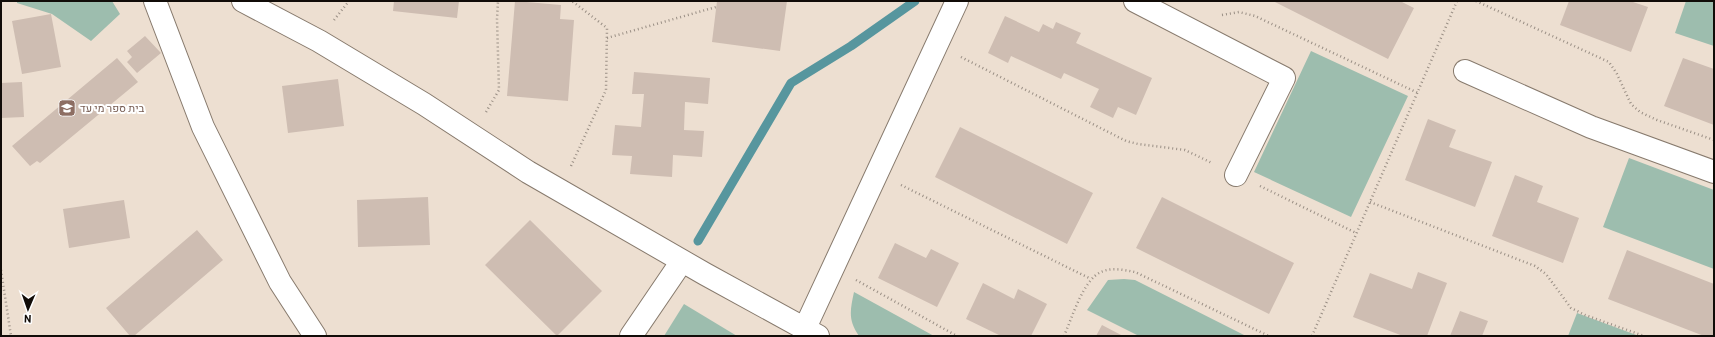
<svg xmlns="http://www.w3.org/2000/svg" width="1715" height="337" viewBox="0 0 1715 337" font-family="Barlow,Heebo,sans-serif">
	<style>
		.green { fill: #9dbdae }
		.lines { fill: none; stroke-linecap: round; stroke-linejoin: round }
		.stream { stroke: #57969e; stroke-width: 9 }
		.building { fill: #cebdb2 }
		.minor-casing { stroke: #877a6d; stroke-width: 24 }
		.path { stroke: #9a8f85; stroke-width: 2.5; stroke-dasharray: 1 3; stroke-linecap: butt }
		.minor { stroke: #fff; stroke-width: 22 }
		.labels { text-anchor: middle; stroke-width: 4; stroke-linejoin: round; paint-order: stroke }
		.education-label { font-size: 11px; fill: #785e54; stroke: #fff; text-anchor: start }
	</style>
	<rect width="100%" height="100%" fill="#eddfd1"/>
	<!-- green -->
	<path class="green" d="M17,1H112L120,14L91,41L52,14L17,3Z
		M1686,1H1714V46L1675,33Z
		M1311,51L1408,96L1351,217L1254,172Z
		M1629,158L1714,190V269L1603,227Z
		M1124,279L1135,280L1246,336H1139L1087,310L1108,280Z
		M854,292L934,336H859C848,320 850,311 854,292Z
		M684,304L737,336H664Z
		M1577,313L1639,336H1568Z"/>
	<g class="lines">
		<!-- stream -->
		<path class="stream" d="M698,241L791,83L851,46L915,1"/>
	</g>
	<!-- building -->
	<path class="building" d="M394,1H459L457,18L393,11Z
		M515,1L561,5L560,19L574,20L568,101L507,96Z
		M717,1H787L780,51L712,42Z
		M1273,1H1400L1414,8L1388,59Z
		M1569,1H1630L1648,7L1631,52L1560,25Z
		M51,14L61,67L22,74L12,21Z
		M1005,16L1039,32L1043,24L1053,29L1056,22L1081,33L1076,43L1152,78L1136,115L1118,107L1113,118L1090,107L1099,89L1064,73L1061,79L1011,56L1008,63L988,53Z
		M145,36L161,53L137,73L127,62L132,57L127,51Z
		M117,58L138,82L40,163L37,161L30,166L12,146Z
		M1683,58L1714,69V125L1664,106Z
		M634,72L710,78L708,104L685,102L684,130L704,131L702,157L673,155L672,177L630,174L632,156L612,155L615,125L641,127L644,94H632Z
		M338,79L344,126L288,133L282,86Z
		M22,82L24,117L1,118V83Z
		M1428,119L1456,130L1449,147L1492,162L1475,207L1405,180Z
		M960,127L1093,193L1067,244L935,177Z
		M1515,175L1543,186L1537,202L1579,218L1563,263L1492,236Z
		M428,197L430,245L358,247L357,200Z
		M1162,197L1294,263L1269,314L1136,248Z
		M124,200L130,238L69,248L63,209Z
		M530,220L602,291L557,336L485,265Z
		M197,230L223,260L134,336H130L106,308Z
		M895,243L926,258L931,249L959,263L937,307L878,278Z
		M1627,250L1714,284V336H1704L1608,299Z
		M1418,272L1447,283L1427,336H1403L1353,317L1370,273L1412,289Z
		M983,283L1014,299L1018,289L1047,304L1031,336H1001L966,319Z
		M1460,311L1488,321L1482,336H1450Z
		M1102,325L1123,336H1096Z"/>
	<g class="lines">
		<defs>
			<path id="minor" d="M155,1L203,127L280,282L315,336
				M243,1L319,41L424,104L528,172L705,274L818,336
				M1135,1L1284,78L1236,175
				M1465,71L1591,127L1714,172
				M805,328L957,1
				M631,336L682,261"/>
		</defs>
		<!-- minor casing -->
		<use href="#minor" class="minor-casing"/>
		<!-- path -->
		<path class="path" d="M1476,1L1609,62L1617,74L1631,104L1640,112L1657,120L1714,140
			M1222,15L1239,12L1255,16L1418,93
			M334,20L349,1
			M607,38L716,7
			M961,57L1126,141L1138,144L1185,150L1212,163
			M486,112L499,90L497,19L498,1
			M571,166L606,90L607,28L572,1
			M901,185L1091,279
			M1260,186L1356,233
			M1370,202L1535,266L1546,274L1571,308L1585,315L1644,336
			M1,270L11,336
			M856,280L957,336
			M1064,336C1072,318 1083,280 1101,272C1112,267 1124,270 1135,272L1269,336
			M1312,336L1457,1"/>
		<!-- minor -->
		<use href="#minor" class="minor"/>
	</g>
	<!-- icons -->
	<defs>
		<symbol id="school-square" viewBox="-11 -11 22 22"><rect x="-9" y="-9" width="18" height="18" rx="4" fill="#8d6e63" stroke="#fff"/><path d="M0-5L7-2L0 1L-7-2ZM-4 1L0 2.5L4 1V4Q0 6-4 4Z" fill="#fff"/></symbol>
	</defs>
	<g fill-rule="evenodd">
		<use href="#school-square" x="57" y="98" width="20" height="20"/>
	</g>
	<g class="labels">
		<!-- education labels -->
		<g class="education-label">
			<text x="80" y="112">בית ספר מי עד</text>
		</g>
	</g>
	<!-- border -->
	<rect width="1715" height="337" fill="none" stroke="#110c08" stroke-width="4"/>
	<!-- north arrow -->
	<g transform="translate(28 309) rotate(182)" stroke="#ffffff" stroke-width="3" paint-order="stroke">
	<path d="M0-3L7 15L0 10L-7 15Z" fill="#110c08"/>
	<text y="-6" font-size="11" font-weight="bold" text-anchor="middle" fill="#110c08">N</text>
	</g>
</svg>
